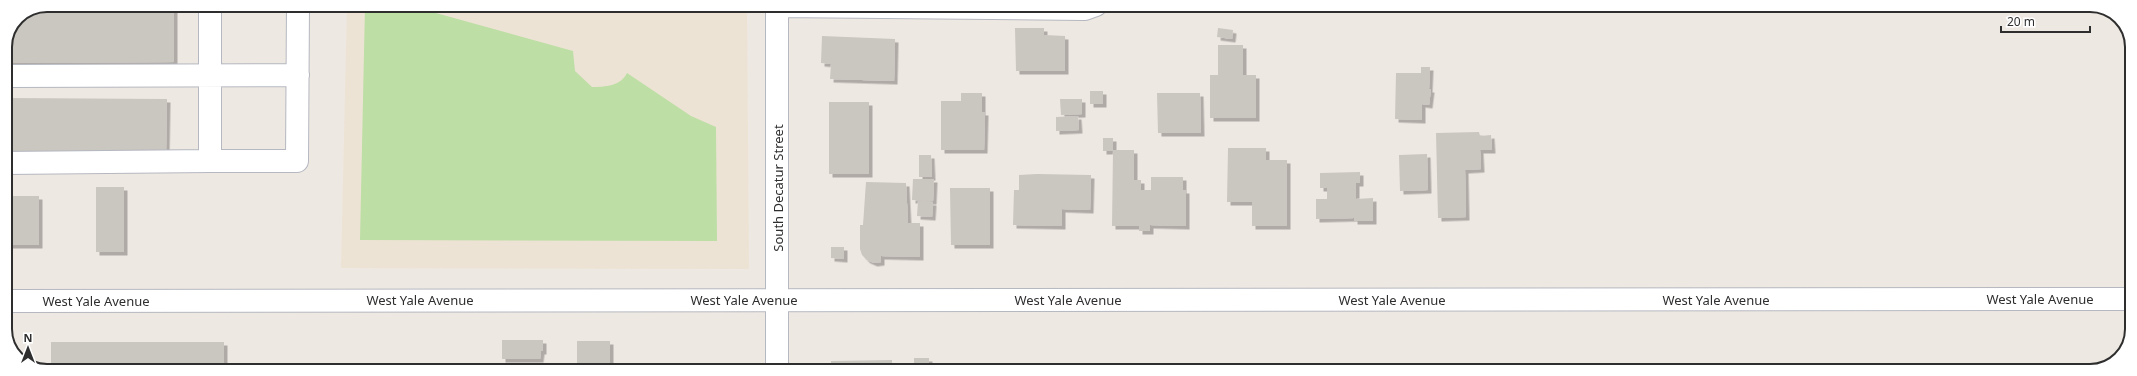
<svg xmlns="http://www.w3.org/2000/svg" width="2137" height="376" viewBox="0 0 2137 376" font-family="'Noto Sans',sans-serif">
	<style>
		.education { fill: #ede3d4 }
		.green { fill: #bddea5 }
		.building { fill: #cac6c0; filter: url(#shadow) }
		.lines { fill: none; stroke-linecap: round; stroke-linejoin: round }
		.minor-casing { stroke: #b5b8c0; stroke-width: 24 }
		.minor { stroke: #fff; stroke-width: 22 }
		.labels { text-anchor: middle; stroke-width: 3.5; stroke-linejoin: round; paint-order: stroke }
		.street-label { font-size: 13px; fill: #2e2e2e; stroke: #fff }
		.rim { fill: none; stroke: #2e2e2e; stroke-width: 2 }
	</style>
	<defs>
		<filter id="shadow"><feDropShadow dx="3.5" dy="3.5" stdDeviation="0" flood-color="#0004"/></filter>
	</defs>
	<rect width="100%" height="100%" fill="#eee8e2"/>
	<!-- education -->
	<path class="education" d="M347,5H747L749,269L341,268Z"/>
	<!-- green -->
	<path class="green" d="M365,5H407L573,51L575,71L592,87C605,87 621,86 627,73L691,116L716,127L717,241L360,240Z"/>
	<!-- building -->
	<path class="building" d="M146,5H174V62L5,63V47L17,18L37,9L146,8Z
		M1369,5H1389V8L1369,7Z
		M1015,28H1044V35L1065,36V71H1016Z
		M1218,28L1233,30L1232,39L1217,37Z
		M822,36L895,39L894,81L830,79L831,64L821,63Z
		M1218,45H1243V75H1256V118H1210V75H1218Z
		M1421,67H1430L1429,89H1431L1429,105L1422,104V120L1395,119L1396,73H1421Z
		M1090,91H1103V104H1090Z
		M961,93H982V112H985L984,150H941V101H961Z
		M1157,93H1200L1201,133H1158Z
		M5,98L167,99L166,153L5,154Z
		M1060,99H1082V114L1061,115Z
		M829,102H869V174H829Z
		M1078,116L1079,130L1056,131V117Z
		M1479,132L1480,136L1491,135L1492,150H1480L1481,169L1465,170L1466,217L1438,218L1436,133Z
		M1103,138H1113V150H1134V180H1141V190H1151V177H1183V190H1186V226L1150,225V231H1139V226H1112L1113,151H1103Z
		M1228,148H1266V160H1287V226H1252V202H1227Z
		M1427,154L1428,190L1400,191L1399,155Z
		M919,155H931L932,177H919Z
		M1360,172V183H1356V199L1373,198V221H1354V218L1316,219V199H1327V188H1320V173Z
		M1037,174L1091,175L1090,210L1062,209V226L1013,225L1014,190H1019V175Z
		M913,179H934L933,201L912,200Z
		M866,182L906,183L908,223H920V257L881,256V262L874,263L867,260L862,255L860,249V225H863Z
		M96,187H124V252H96Z
		M950,188H990V245H951Z
		M5,196H39V245H5Z
		M918,201L933,202L932,217L917,216Z
		M831,247H844V259L831,258Z
		M502,340H543V351H541L540,359H502Z
		M577,341H610V364H577Z
		M51,342H224V371H51Z
		M914,358H929V364H952V371H914Z
		M892,360V371H831V361Z
		M568,366H613V369L641,371H568Z"/>
	<g class="lines">
		<defs>
			<path id="minor" d="M210,5V161H297L298,5
				M777,5V371
				M777,6L1085,9L1096,5
				M5,76L298,75
				M5,163L210,161
				M5,301L2132,299"/>
		</defs>
		<!-- minor casing -->
		<use href="#minor" class="minor-casing"/>
		<!-- minor -->
		<use href="#minor" class="minor"/>
	</g>
	<g class="labels">
		<!-- street labels -->
		<g class="street-label">
			<text transform="translate(778 188) rotate(-90)" y="5">South Decatur Street</text>
			<text x="2040" y="304">West Yale Avenue</text>
			<text x="420" y="305">West Yale Avenue</text>
			<text x="744" y="305">West Yale Avenue</text>
			<text x="1068" y="305">West Yale Avenue</text>
			<text x="1392" y="305">West Yale Avenue</text>
			<text x="1716" y="305">West Yale Avenue</text>
			<text x="96" y="306">West Yale Avenue</text>
		</g>
	</g>
	<!-- crop -->
	<path d="M0 0H2137V376H0ZM47 12H2090A35 35 0 0 1 2125 47V329A35 35 0 0 1 2090 364H47A35 35 0 0 1 12 329V47A35 35 0 0 1 47 12Z" fill="#fff" fill-rule="evenodd"/>
	<path class="rim" d="M47 12H2090A35 35 0 0 1 2125 47V329A35 35 0 0 1 2090 364H47A35 35 0 0 1 12 329V47A35 35 0 0 1 47 12Z"/>
	<!-- north arrow -->
	<g transform="translate(28 348)" stroke="#ffffff" stroke-width="3" paint-order="stroke">
	<path d="M0-3L7 15L0 10L-7 15Z" fill="#2e2e2e"/>
	<text y="-6" font-size="11" font-weight="bold" text-anchor="middle" fill="#2e2e2e">N</text>
	</g>
	<!-- scale -->
	<path d="M2001 26v6h89v-6" fill="none" stroke="#2e2e2e" stroke-width="2"/>
	<text x="2007" y="26" font-size="12" fill="#2e2e2e" stroke="#ffffff" stroke-width="3" paint-order="stroke">20 m</text>
</svg>
